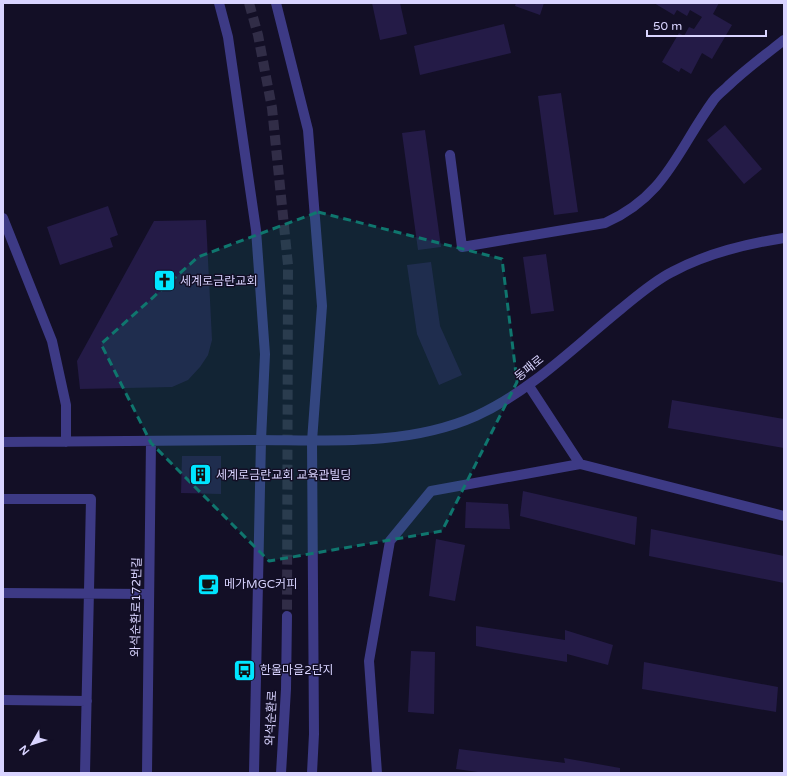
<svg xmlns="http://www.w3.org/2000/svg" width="787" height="776" viewBox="0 0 787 776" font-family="'Varela Round','Noto Sans KR',sans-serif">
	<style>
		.building { fill: #241b47 }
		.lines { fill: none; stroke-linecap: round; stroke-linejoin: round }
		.minor-tunnel { stroke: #312d47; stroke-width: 10; stroke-dasharray: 10 5; stroke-linecap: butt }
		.minor { stroke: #3d3a85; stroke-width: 10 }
		.marked { fill: #0f766e; fill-opacity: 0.2; stroke: #0f766e; stroke-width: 3; stroke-dasharray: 8 5; stroke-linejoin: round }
		.labels { text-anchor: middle; stroke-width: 3; stroke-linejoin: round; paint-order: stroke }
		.poi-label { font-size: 12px; fill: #d9d4ff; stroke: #130f26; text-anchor: start }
		.street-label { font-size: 12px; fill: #d9d4ff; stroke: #130f26 }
	</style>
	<rect width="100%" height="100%" fill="#130f26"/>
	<!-- building -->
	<path class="building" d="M372,3H400L407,34L380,40Z
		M516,3H544L540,15L515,6Z
		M654,3H719L713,14L732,25L712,59L702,53L691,74L681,68L679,72L662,62L679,33L684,36L689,27L694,29L702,17L690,10L687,16L677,10L674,15Z
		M504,24L511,53L420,75L414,46Z
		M561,93L578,212L554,215L538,96Z
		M725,125L762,169L744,184L707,140Z
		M425,130L441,247L418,250L402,133Z
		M108,206L118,235L110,238L113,247L60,265L47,227Z
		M206,220L212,340L208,355L200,367L188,380L172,387L80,389L77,361L154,221Z
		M546,254L554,311L531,314L523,257Z
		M431,262L440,326L462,375L439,385L417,334L407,265Z
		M672,400L784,419V448L668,428Z
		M182,456H221V494L181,493Z
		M523,491L637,517L635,545L520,516Z
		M466,502L508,504L510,529L465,528Z
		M651,529L784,556V583L649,556Z
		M436,539L465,545L455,601L429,596Z
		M476,626L565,640V630L613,645L608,665L567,654V662L476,646Z
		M411,651L435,652L434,714L408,712Z
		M644,662L778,687L776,712L642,689Z
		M459,749L565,763L564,758L620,768V773H485L456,769Z"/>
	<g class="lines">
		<!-- minor-tunnel -->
		<path class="minor-tunnel" d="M249,3L258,35L272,108L288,265L287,616"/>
		<!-- minor -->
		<path class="minor" d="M219,3L228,37L256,230L265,354L261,440L254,773
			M276,3L308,130L322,306L312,441L314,734L312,773
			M450,155L462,247L605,223C666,196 677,151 713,101C717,95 723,91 728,86C746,69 765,55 784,40
			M3,218L52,341L66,405V442
			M529,386L580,464L784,516
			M3,442C86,442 169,441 251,440C325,440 406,447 476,416C531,391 574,347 621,309C637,296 654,281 672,272C707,253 745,244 784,238
			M3,499H91L85,773
			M3,593L149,594
			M3,700L87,701
			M147,773L151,441
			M281,773L286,689L287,616
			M377,773L369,661L390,541L431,491L580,464"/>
	</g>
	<!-- marked area -->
	<path class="marked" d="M318,212L502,259L517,382L442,531L269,561L151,443L101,344L198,257Z"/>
	<!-- icons -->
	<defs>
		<symbol id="church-square" viewBox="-11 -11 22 22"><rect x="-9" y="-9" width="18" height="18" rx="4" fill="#00e5ff" stroke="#130f26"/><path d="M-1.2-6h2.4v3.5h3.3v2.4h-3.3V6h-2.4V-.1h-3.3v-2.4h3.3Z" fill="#111"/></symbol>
		<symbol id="building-square" viewBox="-11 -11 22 22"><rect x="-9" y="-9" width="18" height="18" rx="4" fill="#00e5ff" stroke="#130f26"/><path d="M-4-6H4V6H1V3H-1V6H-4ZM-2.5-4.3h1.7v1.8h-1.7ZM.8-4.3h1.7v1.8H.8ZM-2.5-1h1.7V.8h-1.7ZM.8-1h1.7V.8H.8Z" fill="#111"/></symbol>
		<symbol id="cafe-square" viewBox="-11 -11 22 22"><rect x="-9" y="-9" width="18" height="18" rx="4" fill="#00e5ff" stroke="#130f26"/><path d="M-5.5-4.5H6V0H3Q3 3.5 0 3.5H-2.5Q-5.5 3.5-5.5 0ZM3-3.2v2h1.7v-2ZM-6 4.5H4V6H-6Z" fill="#111"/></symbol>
		<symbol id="bus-square" viewBox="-11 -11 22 22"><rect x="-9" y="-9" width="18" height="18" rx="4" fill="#00e5ff" stroke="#130f26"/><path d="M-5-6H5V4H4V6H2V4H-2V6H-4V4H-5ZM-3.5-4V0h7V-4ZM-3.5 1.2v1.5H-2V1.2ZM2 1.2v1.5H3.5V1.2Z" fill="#111"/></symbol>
	</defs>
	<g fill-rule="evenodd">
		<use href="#church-square" x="152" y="268" width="25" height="25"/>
		<use href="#building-square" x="188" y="462" width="25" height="25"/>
		<use href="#cafe-square" x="196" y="572" width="25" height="25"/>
		<use href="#bus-square" x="232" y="658" width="25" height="25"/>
	</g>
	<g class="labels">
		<!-- poi labels -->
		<g class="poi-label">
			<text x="180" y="285">세계로금란교회</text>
			<text x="216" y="479">세계로금란교회 교육관빌딩</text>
			<text x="224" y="588">메가MGC커피</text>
			<text x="260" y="674">한울마을2단지</text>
		</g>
		<!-- street labels -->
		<g class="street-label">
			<text transform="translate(529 368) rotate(-39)" y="4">동패로</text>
			<text transform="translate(136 607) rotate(-89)" y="4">와석순환로172번길</text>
			<text transform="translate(271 718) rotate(-87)" y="4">와석순환로</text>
		</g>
	</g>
	<!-- border -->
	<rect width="787" height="776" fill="none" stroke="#d9d4ff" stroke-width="8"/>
	<!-- north arrow -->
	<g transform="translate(32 744) rotate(231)" stroke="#130f26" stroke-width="3" paint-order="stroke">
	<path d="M0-3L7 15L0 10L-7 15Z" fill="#d9d4ff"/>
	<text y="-6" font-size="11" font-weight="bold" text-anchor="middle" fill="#d9d4ff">N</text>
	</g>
	<!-- scale -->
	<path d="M647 30v6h119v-6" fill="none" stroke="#d9d4ff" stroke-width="2"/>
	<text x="653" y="30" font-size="12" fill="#d9d4ff" stroke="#130f26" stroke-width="3" paint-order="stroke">50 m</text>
</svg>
